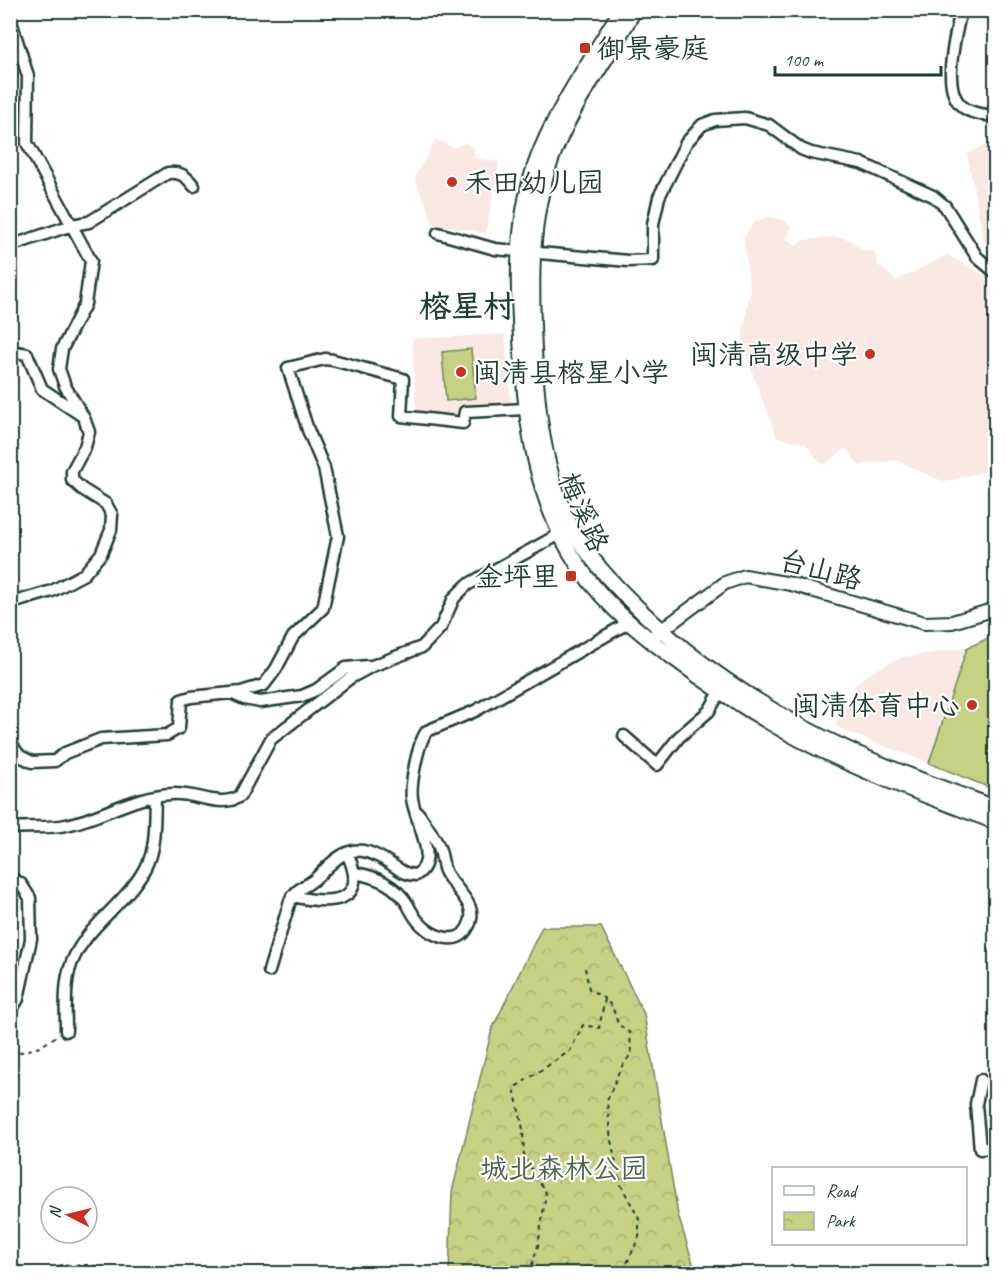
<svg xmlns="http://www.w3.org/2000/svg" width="1006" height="1284" viewBox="0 0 1006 1284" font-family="Caveat,'LXGW WenKai TC',sans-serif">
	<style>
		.built { fill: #f9e8e4 }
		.park { fill: url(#park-crowns); stroke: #72875c; stroke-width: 1.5 }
		.pitch { fill: #c6d184; stroke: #72875c; stroke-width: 1.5 }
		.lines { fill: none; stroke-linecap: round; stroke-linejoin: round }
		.minor-casing { stroke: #1f3d34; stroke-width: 15 }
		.tertiary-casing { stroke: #1f3d34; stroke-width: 16 }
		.secondary-casing { stroke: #1f3d34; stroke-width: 18 }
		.path { stroke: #1f3d34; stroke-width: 2; stroke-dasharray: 4.5 4.5; stroke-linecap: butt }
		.minor { stroke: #fff; stroke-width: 10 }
		.tertiary { stroke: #fff; stroke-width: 12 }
		.secondary { stroke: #fff; stroke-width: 14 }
		.poi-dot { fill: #c8321e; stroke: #fff; stroke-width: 2 }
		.labels { text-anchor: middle; stroke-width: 4.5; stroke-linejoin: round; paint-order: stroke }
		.poi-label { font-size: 28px; fill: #1f3d34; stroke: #fff; text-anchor: start }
		.street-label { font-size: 28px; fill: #1f3d34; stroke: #fff }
		.park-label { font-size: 28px; fill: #496248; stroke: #fff }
		.quarter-label { font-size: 32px; font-weight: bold; fill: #1f3d34; stroke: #fff }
	</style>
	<defs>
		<pattern id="park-crowns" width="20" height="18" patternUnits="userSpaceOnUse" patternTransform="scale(1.5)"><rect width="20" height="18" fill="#c6d184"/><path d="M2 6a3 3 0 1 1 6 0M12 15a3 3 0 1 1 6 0" fill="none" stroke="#aab473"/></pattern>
	</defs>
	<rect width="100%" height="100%" fill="#fff"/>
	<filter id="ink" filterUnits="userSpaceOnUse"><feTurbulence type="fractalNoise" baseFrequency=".0167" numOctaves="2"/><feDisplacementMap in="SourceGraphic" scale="12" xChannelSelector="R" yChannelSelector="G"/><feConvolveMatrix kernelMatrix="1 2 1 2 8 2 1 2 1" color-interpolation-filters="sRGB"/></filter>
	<g filter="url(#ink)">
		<!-- built -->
		<path class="built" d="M436,139L454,148L465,143L474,148V158L499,162L486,233L434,224L415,179L417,173Z
			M995,141V266L987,256L967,154Z
			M769,217L783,220L792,227L786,238L796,246L805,240L835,237L848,239L866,252L874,251L878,265L896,281L947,255L978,272L995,280V469L944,482L896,460L859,465L846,448L825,464L820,462L806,444L777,437L743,348V334L750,291L744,238L750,227L758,220Z
			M505,334L511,405L461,408L459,418L416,410L412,339Z
			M967,648L929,763L847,732L835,725L855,685L867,675L885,665L904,657Z"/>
		<!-- park -->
		<path class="park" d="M542,927H601L644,1014L678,1215L696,1273H449L452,1192L492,1029Z"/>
		<!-- pitch -->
		<path class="pitch" d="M471,349L476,398L446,401L442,352Z
			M995,635V790L929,763L967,648Z"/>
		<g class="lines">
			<defs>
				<path id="minor" d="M961,10C956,34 940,90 963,107C972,114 985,115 996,116
					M10,18L28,76L27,143L91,261L85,304L62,349L59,369L65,386L84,418L89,432L85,447L72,471V480L82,489L106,504L112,515L111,530L101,554L84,574L52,591L15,602L10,607
					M438,233L495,249L628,261L653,260V224L659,197L686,143L702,125L715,120L745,118L769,125L801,149L811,153L861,163L933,196L945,206L977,257L996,273
					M10,246L72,225L89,222L168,173C181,172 186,176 194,186
					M10,351L27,354L42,389L81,415
					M231,693L244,699L260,702L302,696L316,690L346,668L368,666
					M624,736L657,765L679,737L709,711L720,692
					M10,743L20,756L32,762L55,761L65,753L101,739L167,735L179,728L181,700L191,697L241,692L264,685L276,669L293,637L323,608L338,536L324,468L308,430L288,368L325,359L333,360L403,379L401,416L463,423L465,412L526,409
					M10,828C29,826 48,829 66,825C102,818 134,795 172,794C194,792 221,809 240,796L271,739L350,678L372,666L422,647L441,627L454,598L467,585L560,534
					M355,873C377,877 396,885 408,905C414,917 420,926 432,933C439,937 450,940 458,937C463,935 466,931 468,927C481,905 453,889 445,871C442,863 442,853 438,845C433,834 425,823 418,813
					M10,877L21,884L30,898L31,939L18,999L10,1012
					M292,896C331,905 371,904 347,853
					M269,971L290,901C296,887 308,887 318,876C345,849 356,841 391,864C400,870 405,875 416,875C441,860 414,820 412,798C410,784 418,742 427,731L475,711L628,623
					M66,1031C66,1011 64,990 69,971C80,929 125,906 145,868C156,847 154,820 155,796
					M981,1080L976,1104L980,1149L996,1147"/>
				<path id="tertiary" d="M655,635L725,583L745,576L791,584L924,623L952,622L996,609"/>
				<path id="secondary" d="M621,10C593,57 554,112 536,163C513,228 518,301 523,368C527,431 538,497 570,552C595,596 631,626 671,656C715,689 760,719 809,744C869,775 933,798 996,822
					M634,10C607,61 570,106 551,160C529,220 531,287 534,350C537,408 543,469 569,522C586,556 612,583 639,609C698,667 776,717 851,751C898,773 947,790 996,808"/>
			</defs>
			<!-- minor casing -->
			<use href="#minor" class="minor-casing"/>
			<!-- tertiary casing -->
			<use href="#tertiary" class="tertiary-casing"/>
			<!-- secondary casing -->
			<use href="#secondary" class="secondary-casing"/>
			<!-- path -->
			<path class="path" d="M585,968L589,989L605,999
				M10,1055L40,1047L58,1035
				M10,1260L32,1274
				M41,1274L61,1265H90L132,1274
				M529,1274L538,1246L546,1193L524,1157L523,1129L514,1088L570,1051L583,1025L599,1028L605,999L612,1006L618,1024L630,1033L631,1054L620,1069L607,1101L611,1141L621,1185L639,1219V1237L622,1274"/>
			<!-- minor -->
			<use href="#minor" class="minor"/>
			<!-- tertiary -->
			<use href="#tertiary" class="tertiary"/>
			<!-- secondary -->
			<use href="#secondary" class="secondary"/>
		</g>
	</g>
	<!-- markers -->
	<g class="poi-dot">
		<rect x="579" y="42" width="12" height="12" rx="3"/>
		<circle cx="452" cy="182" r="6"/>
		<circle cx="870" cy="354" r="6"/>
		<circle cx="461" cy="372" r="6"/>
		<rect x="565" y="570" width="12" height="12" rx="3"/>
		<circle cx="972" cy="705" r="6"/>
	</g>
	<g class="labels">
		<!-- poi labels -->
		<g class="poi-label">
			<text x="597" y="58">御景豪庭</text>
			<text x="464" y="192">禾田幼儿园</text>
			<text x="858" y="364" text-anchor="end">闽清高级中学</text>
			<text x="473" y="382">闽清县榕星小学</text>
			<text x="559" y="586" text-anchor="end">金坪里</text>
			<text x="960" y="715" text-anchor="end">闽清体育中心</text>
		</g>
		<!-- street labels -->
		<g class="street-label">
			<text transform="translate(584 512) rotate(66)" y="10">梅溪路</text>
			<text transform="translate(821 569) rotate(15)" y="10">台山路</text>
		</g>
		<!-- park labels -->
		<g class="park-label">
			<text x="564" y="1178">城北森林公园</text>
		</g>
		<!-- quarter labels -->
		<g class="quarter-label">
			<text x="467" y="317">榕星村</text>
		</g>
	</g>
	<!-- margin -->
	<rect width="1006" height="1284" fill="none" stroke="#fff" stroke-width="36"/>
	<rect x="18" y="18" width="970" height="1248" fill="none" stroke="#1f3d34" stroke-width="2" filter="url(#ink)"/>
	<!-- legend -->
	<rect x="772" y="1167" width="195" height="78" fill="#ffffff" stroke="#a5b1ae" stroke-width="1.5"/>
	<rect x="784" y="1186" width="30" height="9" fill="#ffffff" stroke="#a5b1ae" stroke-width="1.5"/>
	<text x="826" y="1197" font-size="18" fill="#1f3d34">Road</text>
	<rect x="784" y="1212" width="30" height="18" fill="url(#park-crowns)" stroke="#a5b1ae" stroke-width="1.5"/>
	<text x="826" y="1227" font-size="18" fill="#1f3d34">Park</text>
	<!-- north arrow -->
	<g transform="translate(69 1215) rotate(277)"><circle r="28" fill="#ffffff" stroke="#a5b1ae" stroke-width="1.5"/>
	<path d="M0-4.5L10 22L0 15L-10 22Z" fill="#c8321e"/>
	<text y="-9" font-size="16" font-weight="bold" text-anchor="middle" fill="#1f3d34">N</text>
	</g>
	<!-- scale -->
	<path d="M775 66v9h166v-9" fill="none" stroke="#1f3d34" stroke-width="3"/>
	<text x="784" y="66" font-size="18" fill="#1f3d34" stroke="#ffffff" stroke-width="4.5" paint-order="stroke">100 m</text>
</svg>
